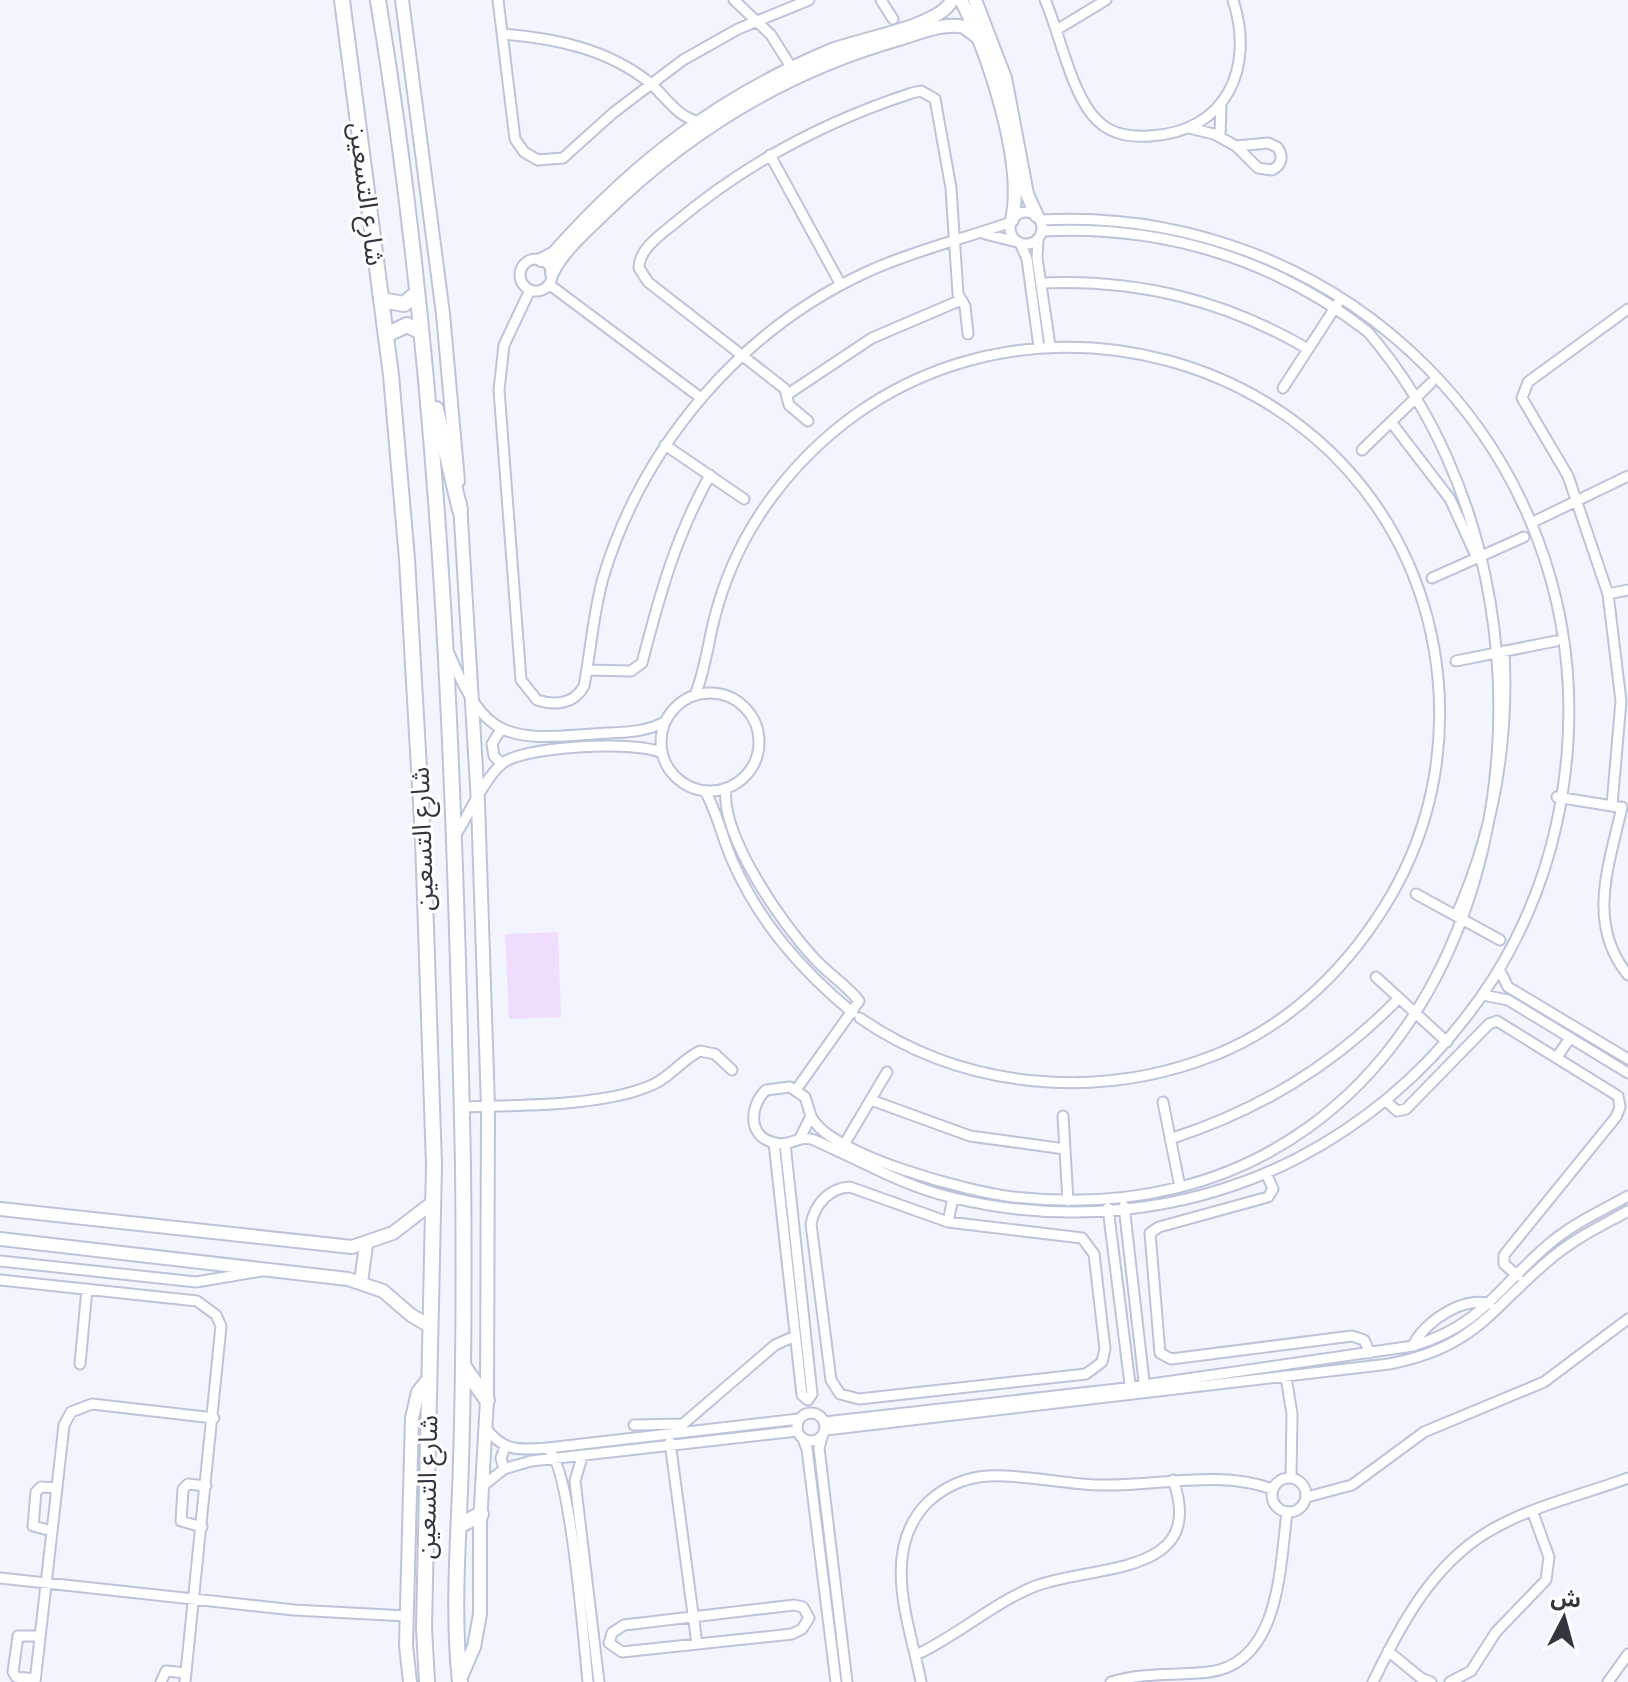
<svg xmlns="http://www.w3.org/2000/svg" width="1628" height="1682" viewBox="0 0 1628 1682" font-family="'Playfair Display','Noto Sans Arabic',serif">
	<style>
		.green { fill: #f0ddfd }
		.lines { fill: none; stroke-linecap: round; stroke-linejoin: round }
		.street-casing { stroke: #bdc3d8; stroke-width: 13 }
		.secondary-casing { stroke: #bdc3d8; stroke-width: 16 }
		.primary-casing { stroke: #bdc3d8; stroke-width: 18 }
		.street { stroke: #fff; stroke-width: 9 }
		.secondary { stroke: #fff; stroke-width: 12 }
		.primary { stroke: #fff; stroke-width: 14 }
		.labels { text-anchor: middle; stroke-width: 6; stroke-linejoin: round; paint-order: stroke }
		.street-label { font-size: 26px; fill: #34363f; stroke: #fff }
	</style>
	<rect width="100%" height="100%" fill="#f2f5fe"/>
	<!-- green -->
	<path class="green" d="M558,932L561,1017L509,1019L505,934Z"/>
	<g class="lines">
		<defs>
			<path id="street" d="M498,0L515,139L524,152L538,160L563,158L613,113L683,60L738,29L809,0
				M734,0L771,35L795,73
				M881,0L893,19
				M1045,0C1060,33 1072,99 1099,122C1113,135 1131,137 1150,136C1227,132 1255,67 1233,0
				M1058,29L1106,0
				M502,34C555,38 608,49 650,83C666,97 677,117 699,122
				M1189,128L1214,134L1236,146
				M1220,136L1221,104
				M1268,143L1277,147C1284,156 1282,165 1272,170L1258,168L1236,146Z
				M770,155L841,285
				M1010 228a16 16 0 1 1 32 0a16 16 0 1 1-32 0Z
				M985,234L1017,242
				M1038,239L1037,258L1050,346
				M1020,243L1027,259L1039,347
				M520 275a16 16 0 1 1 32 0a16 16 0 1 1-32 0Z
				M1041,283C1138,279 1224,300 1308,349
				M550,285L701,398
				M530,290L504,345L499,390L521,680L537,700C556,706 574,704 584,686C591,650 593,614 603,578C643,445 741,329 869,271C915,250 964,239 1011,222
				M1283,388L1338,303
				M788,394L872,338L961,300
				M808,421L789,405L785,389L648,282L639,268C639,248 662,234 676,222C746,163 826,121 912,93L921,91L935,99L951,188L958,294L965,306L968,334
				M1391,422L1450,499L1477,558
				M665,445L744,499
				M1362,450L1431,383
				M1531,523L1628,476
				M1432,578L1524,537
				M1608,594L1628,590
				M449,653C485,739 505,741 593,734C618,732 644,734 666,721
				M1456,661L1556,641
				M587,670L631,671L642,663C660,594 675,538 710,475
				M661 742a49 49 0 1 1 98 0a49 49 0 1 1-98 0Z
				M695,695C705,671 708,644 714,620C725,576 745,533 772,497C973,227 1405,343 1438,678C1445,753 1430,828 1392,894C1351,965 1292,1024 1215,1055C1099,1101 964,1090 860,1018
				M501,729L492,744L494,756L502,764
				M726,788C720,835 782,924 814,958C827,973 847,985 859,1001L796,1090
				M705,791C717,812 722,837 732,860C759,922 801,970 853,1013
				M1557,797L1618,807
				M1612,805L1621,701L1608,594L1568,476L1522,398L1528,382L1628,309
				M1622,807C1609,865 1586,924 1628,975
				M455,836C469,815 484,778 503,763C525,746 638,740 662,753
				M1416,894L1500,940
				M1456,916C1494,831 1509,745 1504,651
				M1499,969L1508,987L1628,1059
				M1376,977L1447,1042
				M1483,995L1508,1000L1628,1073
				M1557,1057L1570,1038
				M871,1100L970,1136L1065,1149
				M1386,1101L1397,1111L1406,1109L1489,1024L1497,1021L1618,1096L1620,1107L1616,1117L1504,1255V1264L1518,1276
				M1163,1102L1180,1187
				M461,1107C514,1105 606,1107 654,1084C671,1076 683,1059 700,1051L715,1054L732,1070
				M1063,1116L1068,1201
				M812,1118C833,1156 969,1192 1013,1197C1496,1251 1628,634 1368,332C1273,258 1162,225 1042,231
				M800,1138L811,1116L805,1097L790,1087L766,1090C749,1106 747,1138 776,1143C791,1147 799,1134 814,1140C860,1160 901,1185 950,1197C1067,1226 1191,1213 1298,1158C1378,1116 1444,1055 1493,979C1536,911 1560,835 1567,755C1593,450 1342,203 1040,220
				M1170,1139C1260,1110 1334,1065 1399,998
				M774,1143L802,1395L808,1400L812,1394L785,1144
				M845,1143L887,1072
				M1266,1173L1273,1189L1268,1197L1159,1227L1150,1233L1160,1353L1171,1359L1352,1336L1364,1340L1370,1353
				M850,1187L948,1222L1082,1238L1094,1254L1105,1349L1102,1362L1086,1374L859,1399L840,1394L831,1380L811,1224C815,1204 829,1188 850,1187Z
				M1124,1206L1145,1390
				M1108,1208L1131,1392
				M948,1222L953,1198
				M0,1261L196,1282L262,1271
				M0,1280L197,1301L216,1315L221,1326L185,1682
				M1413,1346C1423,1322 1465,1295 1490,1304
				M80,1364L87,1289
				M1286,1377L1292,1414L1291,1478
				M797 1427a14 14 0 1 1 28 0a14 14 0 1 1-28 0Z
				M825,1422L1117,1389L1413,1346C1483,1325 1498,1287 1549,1244C1572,1224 1601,1211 1628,1196
				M634,1425L683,1424L775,1345L795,1336
				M486,1428C503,1452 521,1450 547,1448C571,1463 584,1645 588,1682
				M826,1430L1389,1364C1478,1347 1491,1307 1554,1256C1577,1237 1603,1225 1628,1211
				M822,1437L819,1448L847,1682
				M803,1439L807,1449L836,1682
				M670,1442L697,1644
				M548,1448L799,1419
				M582,1457L575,1481L599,1682
				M504,1469L501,1458L505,1447
				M1272 1495a17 17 0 1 1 34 0a17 17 0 1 1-34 0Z
				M484,1485L504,1469L531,1461L797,1431
				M1307,1497L1352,1485L1424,1432L1544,1382L1628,1319
				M202,1527L181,1521L183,1489L188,1484L206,1486
				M52,1531L33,1526L36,1492L41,1487L57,1488
				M0,1578L294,1610L407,1616
				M794,1605L803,1607L809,1618L802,1629L792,1634L622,1652L609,1643L612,1633L624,1625Z
				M1388,1651L1421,1678L1431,1682
				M916,1655C957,1636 992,1604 1033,1587C1088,1564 1209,1579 1173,1480
				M35,1679L16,1677L13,1672L18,1636H40
				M35,1682L64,1425L71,1412L92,1404L214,1418
				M161,1682L166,1671L186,1673
				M921,1682C910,1624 879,1551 928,1502C944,1487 966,1477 988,1476C1025,1474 1061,1484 1098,1485C1157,1487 1215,1469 1273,1489
				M1111,1682C1144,1672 1175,1676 1209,1672C1280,1663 1280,1567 1287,1512
				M1373,1682C1400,1626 1431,1567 1486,1533C1528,1507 1582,1495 1628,1478
				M1450,1682L1471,1671L1496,1632L1546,1580L1549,1557L1533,1513
				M1608,1682L1628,1654"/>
			<path id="secondary" d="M402,0L443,314L458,481
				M961,0C988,52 1025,162 1012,220
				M975,0L1005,78L1027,194L1037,216
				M541,260L554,253C634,163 719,97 832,50C860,39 941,26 952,0
				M552,273C563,250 586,231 604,213C688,131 786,71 899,39C919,33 944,22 964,27L980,39
				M460,503L478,803L488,1106L487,1400L480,1523V1614L474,1647L460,1679
				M0,1209L352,1247L393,1233L432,1203
				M0,1239L348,1279L383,1291L411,1315L431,1327
				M361,1282L366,1245
				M410,1682L406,1645L412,1418L418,1392L430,1377"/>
			<path id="primary" d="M342,0L391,375L407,559L423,839L434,1165L424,1628L427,1682
				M378,0C442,385 455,776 463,1165C464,1264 464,1363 461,1462C459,1535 452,1609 460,1682
				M381,300L404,304L416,294
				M386,335L407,325L421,332
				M436,409L460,510
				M464,1367L487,1400
				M459,1526L481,1514"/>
		</defs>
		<!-- street casing -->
		<use href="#street" class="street-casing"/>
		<!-- secondary casing -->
		<use href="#secondary" class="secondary-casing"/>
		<!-- primary casing -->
		<use href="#primary" class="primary-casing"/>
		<!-- street -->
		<use href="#street" class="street"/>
		<!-- secondary -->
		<use href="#secondary" class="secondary"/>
		<!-- primary -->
		<use href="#primary" class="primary"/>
	</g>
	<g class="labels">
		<!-- street labels -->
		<g class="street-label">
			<text transform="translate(367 194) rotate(83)" y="9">شارع التسعين</text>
			<text transform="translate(422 839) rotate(-92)" y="9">شارع التسعين</text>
			<text transform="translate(427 1487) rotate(-89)" y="9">شارع التسعين</text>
		</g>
	</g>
	<!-- north arrow -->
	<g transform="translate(1564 1618) rotate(6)" stroke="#ffffff" stroke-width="6" paint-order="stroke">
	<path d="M0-6L14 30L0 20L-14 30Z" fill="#34363f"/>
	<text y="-12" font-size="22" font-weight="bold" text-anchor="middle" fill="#34363f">ش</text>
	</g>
</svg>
